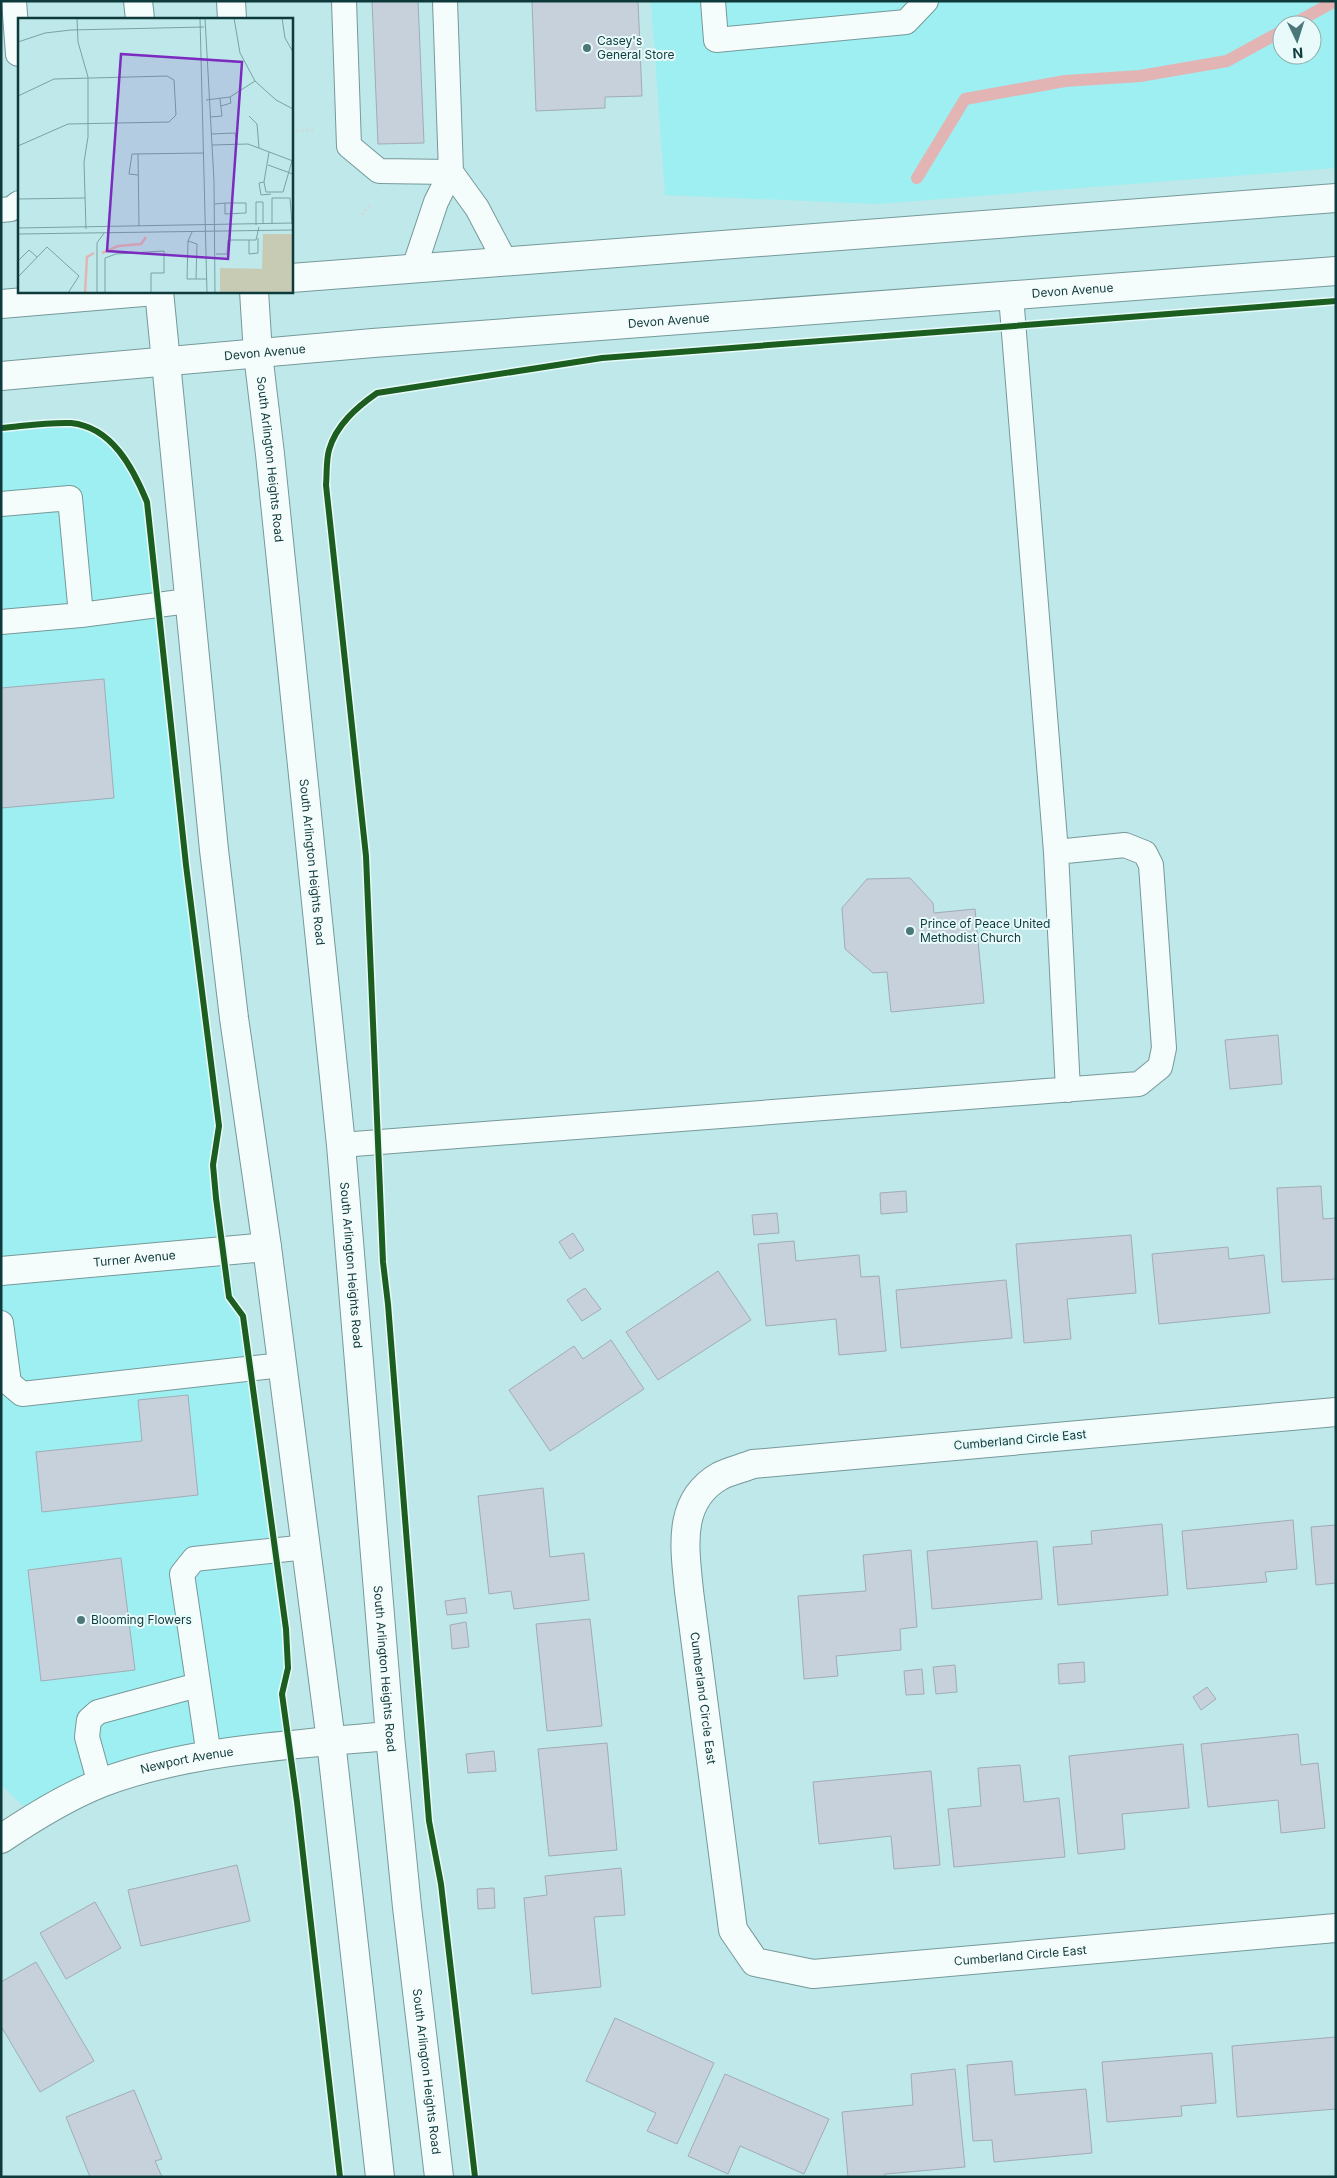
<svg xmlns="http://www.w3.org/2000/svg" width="1337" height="2178" viewBox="0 0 1337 2178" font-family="Inter,sans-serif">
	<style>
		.built { fill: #9eeff2; fill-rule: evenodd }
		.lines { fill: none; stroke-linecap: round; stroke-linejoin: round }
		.stream { stroke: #e2b4b4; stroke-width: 12 }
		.building { fill: #c7d1dc; stroke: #a1acb6 }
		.service-casing { stroke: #76999a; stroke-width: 26 }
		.minor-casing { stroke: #76999a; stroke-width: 30 }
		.secondary-casing { stroke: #76999a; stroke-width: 30 }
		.path { stroke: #cddcdc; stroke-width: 3; stroke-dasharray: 2.5 2.5; stroke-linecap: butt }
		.service { stroke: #f5fcfc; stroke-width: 24 }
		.minor { stroke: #f5fcfc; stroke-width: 28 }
		.secondary { stroke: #f5fcfc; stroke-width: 28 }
		.cycleway-casing { stroke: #e8fafa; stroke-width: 9 }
		.cycleway { stroke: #1b5e20; stroke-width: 6 }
		.poi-dot { fill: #4c7779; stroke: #e8fafa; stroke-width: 2 }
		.labels { text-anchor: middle; stroke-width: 4; stroke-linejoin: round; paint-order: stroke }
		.poi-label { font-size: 12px; fill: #0e3a3c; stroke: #e8fafa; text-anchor: start }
		.street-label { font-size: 12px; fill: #0e3a3c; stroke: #e8fafa }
		.inset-river { fill: none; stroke: #e2b4b4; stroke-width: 2.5 }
		.inset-road { fill: none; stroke: #78a2a4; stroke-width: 1 }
		.view { fill: #7b2cbf; fill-opacity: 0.15; stroke: #7b2cbf; stroke-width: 2.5 }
		.inset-edge { fill: none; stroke: #0e3a3c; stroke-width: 2.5 }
	</style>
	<rect width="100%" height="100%" fill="#bee8e9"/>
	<!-- built -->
	<path class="built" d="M651,1H1336V168L877,204L665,195ZM1282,25H1312V55H1282Z
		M72,423L95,431L118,449L135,472L147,502L186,865L219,1126L213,1165L216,1198L249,1367L286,1629L288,1668L282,1694L290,1745L209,1756L35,1817L1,1785V428Z"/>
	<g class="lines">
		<!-- stream -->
		<path class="stream" d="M1292,25L1335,1
			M917,178L965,99L1065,81L1140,76L1227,61L1282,31"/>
	</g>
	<!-- building -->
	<path class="building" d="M372,1H418L424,143L378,144Z
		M532,1H638L642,96L605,97V108L536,111Z
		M104,679L114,798L1,808V688Z
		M910,878L933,903L934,913L975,909L984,1003L891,1012L887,972L873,973L845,949L842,908L867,879Z
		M1278,1035L1282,1084L1230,1089L1225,1040Z
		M1321,1186L1323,1219L1336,1218V1279L1282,1282L1277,1188Z
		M906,1191L907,1212L881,1214L880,1193Z
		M777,1213L779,1233L754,1235L752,1215Z
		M573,1233L584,1250L570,1259L559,1242Z
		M1131,1235L1136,1293L1067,1299L1071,1339L1024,1343L1016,1244Z
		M794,1241L796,1261L859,1255L861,1277L879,1276L886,1351L839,1355L836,1319L766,1326L758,1244Z
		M1228,1247L1229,1259L1264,1255L1270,1313L1159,1324L1152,1254Z
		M718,1271L751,1320L658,1380L626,1332Z
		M1006,1280L1012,1338L901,1348L896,1290Z
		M585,1288L601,1309L582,1321L567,1300Z
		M611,1340L644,1389L550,1451L509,1390L574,1346L583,1359Z
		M188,1395L198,1495L42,1512L36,1452L142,1441L138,1400Z
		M543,1488L550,1557L584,1553L589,1600L514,1609L511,1591L489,1594L478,1496Z
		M1293,1520L1297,1569L1265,1572L1267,1582L1187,1589L1182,1531Z
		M1162,1524L1168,1595L1058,1605L1053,1547L1092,1544L1091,1531Z
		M1336,1525V1583L1316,1585L1311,1527Z
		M1037,1541L1042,1599L932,1609L927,1551Z
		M911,1550L917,1627L900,1629L901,1650L836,1656L838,1676L804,1679L798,1596L866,1591L863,1555Z
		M121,1558L135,1670L41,1681L28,1570Z
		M465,1598L467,1613L447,1615L445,1601Z
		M590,1619L602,1726L547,1731L536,1624Z
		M466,1622L469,1647L452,1649L450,1625Z
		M1084,1662L1085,1682L1059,1684L1058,1664Z
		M955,1665L957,1692L936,1694L933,1667Z
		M922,1669L924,1694L906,1695L904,1671Z
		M1207,1687L1216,1699L1201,1710L1193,1697Z
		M1298,1734L1301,1765L1318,1763L1325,1828L1281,1833L1278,1800L1208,1807L1201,1744Z
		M607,1743L617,1850L549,1856L538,1749Z
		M1183,1744L1189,1808L1122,1814L1125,1849L1078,1854L1069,1756Z
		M494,1751L496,1771L468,1773L466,1754Z
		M1020,1765L1024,1802L1059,1798L1065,1857L954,1867L948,1809L981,1806L978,1768Z
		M931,1771L940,1865L894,1869L891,1836L819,1844L813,1782Z
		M237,1865L250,1921L141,1946L128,1890Z
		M621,1868L625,1915L594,1917L601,1987L532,1994L524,1898L547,1895L545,1876Z
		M494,1888L495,1908L478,1909L477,1889Z
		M95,1902L121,1948L66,1979L40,1933Z
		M36,1962L94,2061L40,2092L1,2026V1982Z
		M615,2018L714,2063L677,2144L647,2131L656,2113L586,2081Z
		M1336,2037V2109L1237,2117L1232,2046Z
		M1212,2053L1216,2103L1181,2106L1182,2116L1107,2122L1102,2062Z
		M1012,2061L1015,2095L1086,2089L1092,2153L994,2162L992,2140L973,2141L967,2065Z
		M955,2069L965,2167L885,2174V2177H848L842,2112L913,2105L911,2074Z
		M725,2074L829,2119L804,2174L740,2146L728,2174L688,2156Z
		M134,2090L162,2159L155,2161L162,2177H90L66,2117Z"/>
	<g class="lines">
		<defs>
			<path id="service" d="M14,1L18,54
				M344,1L349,146L379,171L451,172
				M713,1L716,40L906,22L926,1
				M451,172L477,208L505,261
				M1,210L11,209L19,203
				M414,268L436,202L451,172L445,1
				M1011,296L1056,852L1068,1090
				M1,504L70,498L81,615
				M1,622L81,615L188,601
				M341,1145L1139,1084L1160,1067L1164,1048L1151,865L1145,853L1125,845L1056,852
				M1,1323L9,1383L22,1394L282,1365
				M209,1756L182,1574L194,1559L307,1547
				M100,1784L87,1737L89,1720L98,1712L198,1685"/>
			<g id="minor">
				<path id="s1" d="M1,1271L267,1247"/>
				<path id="s2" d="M1336,1412L753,1464C743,1468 730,1471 720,1476C676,1501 685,1549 689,1591L733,1930L755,1962L813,1974L1336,1928"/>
				<path id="s3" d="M1,1839C32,1818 66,1797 101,1783C187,1750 298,1744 390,1736"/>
			</g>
			<g id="secondary">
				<path d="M138,1L140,19"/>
				<path d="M231,1L232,19"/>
				<path d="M291,278L1336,198"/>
				<path d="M159,291L214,850L234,1018L267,1247L331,1741L380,2177"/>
				<path id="s4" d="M254,291L258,354L270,454L341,1145L390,1736L407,1907L439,2177"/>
				<path d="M1,304L155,291"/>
				<path id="s5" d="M1,376L373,343L1336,271"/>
			</g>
		</defs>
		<!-- service casing -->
		<use href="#service" class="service-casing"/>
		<!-- minor casing -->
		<use href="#minor" class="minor-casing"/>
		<!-- secondary casing -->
		<use href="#secondary" class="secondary-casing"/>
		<!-- path -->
		<path class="path" d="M291,131L314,130
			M362,215L371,203"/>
		<!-- service -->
		<use href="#service" class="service"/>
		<!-- minor -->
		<use href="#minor" class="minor"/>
		<!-- secondary -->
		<use href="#secondary" class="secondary"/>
		<defs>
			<path id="cycleway" d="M1,428C24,426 48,422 71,423C112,427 133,468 147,502L186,865L219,1126L213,1165L216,1198L229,1297L243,1316L286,1629L288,1668L282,1694L297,1802L340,2177
				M475,2177L441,1884L429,1821L388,1304L383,1262L366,856L326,485C327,474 326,461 329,450C336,425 357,407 377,393L602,358L1336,301"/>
		</defs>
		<!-- cycleway casing -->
		<use href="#cycleway" class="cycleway-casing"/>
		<!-- cycleway -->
		<use href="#cycleway" class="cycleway"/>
	</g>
	<!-- markers -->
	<g class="poi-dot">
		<circle cx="587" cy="48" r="5"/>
		<circle cx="910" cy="931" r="5"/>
		<circle cx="81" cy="1620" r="5"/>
	</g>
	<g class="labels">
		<!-- poi labels -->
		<g class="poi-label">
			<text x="597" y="45">Casey's<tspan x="597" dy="14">General Store</tspan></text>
			<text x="920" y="928">Prince of Peace United<tspan x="920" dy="14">Methodist Church</tspan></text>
			<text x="91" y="1624">Blooming Flowers</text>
		</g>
		<!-- street labels -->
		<g class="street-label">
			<text dy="4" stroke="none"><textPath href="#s5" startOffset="1075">Devon Avenue</textPath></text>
			<text dy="4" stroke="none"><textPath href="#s5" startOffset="670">Devon Avenue</textPath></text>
			<text dy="4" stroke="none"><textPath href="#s5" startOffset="265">Devon Avenue</textPath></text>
			<text dy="4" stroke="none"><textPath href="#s4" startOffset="169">South Arlington Heights Road</textPath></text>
			<text dy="4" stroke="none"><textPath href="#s4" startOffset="574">South Arlington Heights Road</textPath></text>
			<text dy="4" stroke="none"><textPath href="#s1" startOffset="134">Turner Avenue</textPath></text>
			<text dy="4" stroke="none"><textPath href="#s4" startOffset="979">South Arlington Heights Road</textPath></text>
			<text transform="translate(1020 1440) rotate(-5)" y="4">Cumberland Circle East</text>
			<text dy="4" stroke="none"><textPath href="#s4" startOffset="1384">South Arlington Heights Road</textPath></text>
			<text dy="4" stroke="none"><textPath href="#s2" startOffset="856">Cumberland Circle East</textPath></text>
			<text dy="4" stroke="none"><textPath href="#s3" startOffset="204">Newport Avenue</textPath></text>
			<text dy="4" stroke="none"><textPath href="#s2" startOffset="1396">Cumberland Circle East</textPath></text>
			<text dy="4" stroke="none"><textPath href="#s4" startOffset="1789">South Arlington Heights Road</textPath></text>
		</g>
	</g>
	<!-- overview -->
	<g transform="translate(18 18)">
		<rect width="275" height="275" fill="#bee8e9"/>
		<path d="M245,216H275V275H202V250L244,251Z" fill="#c8cbb4"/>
		<path class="inset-river" d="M84,235L100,228L123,226L128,219M67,275L69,239L76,235"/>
		<path class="inset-road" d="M59,0L60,24L70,59V119L66,144L68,211M182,0L189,275M187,0L196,163L197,275M216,0L222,35L237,63L258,82L275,91M264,0L267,20L275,34M0,24L27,15L53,12L186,9M0,78L36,61L149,58L156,62L158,97L151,104L50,106L0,128M188,82L212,79L237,63M203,88L213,85L212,79M231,98L239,106L241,130M192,99L204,98L202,81M193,116L217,115L219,126M194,127L230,126L275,143M251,134L246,164L248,174H265L274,143M120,136L121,208M250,147L275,156M120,157L111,156L114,136L186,135M246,164L241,165L243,177L253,176M0,181L67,180M197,186L207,185H228V195L207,196V185M254,206V180H272L274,206M238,207V184H245V206M0,210L275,205M174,214L170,223L169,261H189M0,216L275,212M231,222V236L240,235V220M170,223L179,226L178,261M198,236H209L210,222H238L241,209M0,243L11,232L19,239M0,259L29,229L61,258L50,275M79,275V225L86,215M87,275V240L98,236L146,233V255H133V275"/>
		<path class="view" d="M103,36L224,44L210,241L89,233Z"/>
		<rect width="275" height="275" class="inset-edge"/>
	</g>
	<!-- border -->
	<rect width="1337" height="2178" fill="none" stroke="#0e3a3c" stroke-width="5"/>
	<!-- north arrow -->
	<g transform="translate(1297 40) rotate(176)"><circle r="24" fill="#e8fafa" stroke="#91adae"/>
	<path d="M0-4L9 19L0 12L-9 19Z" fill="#4c7779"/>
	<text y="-8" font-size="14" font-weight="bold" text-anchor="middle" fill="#0e3a3c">N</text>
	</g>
</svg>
